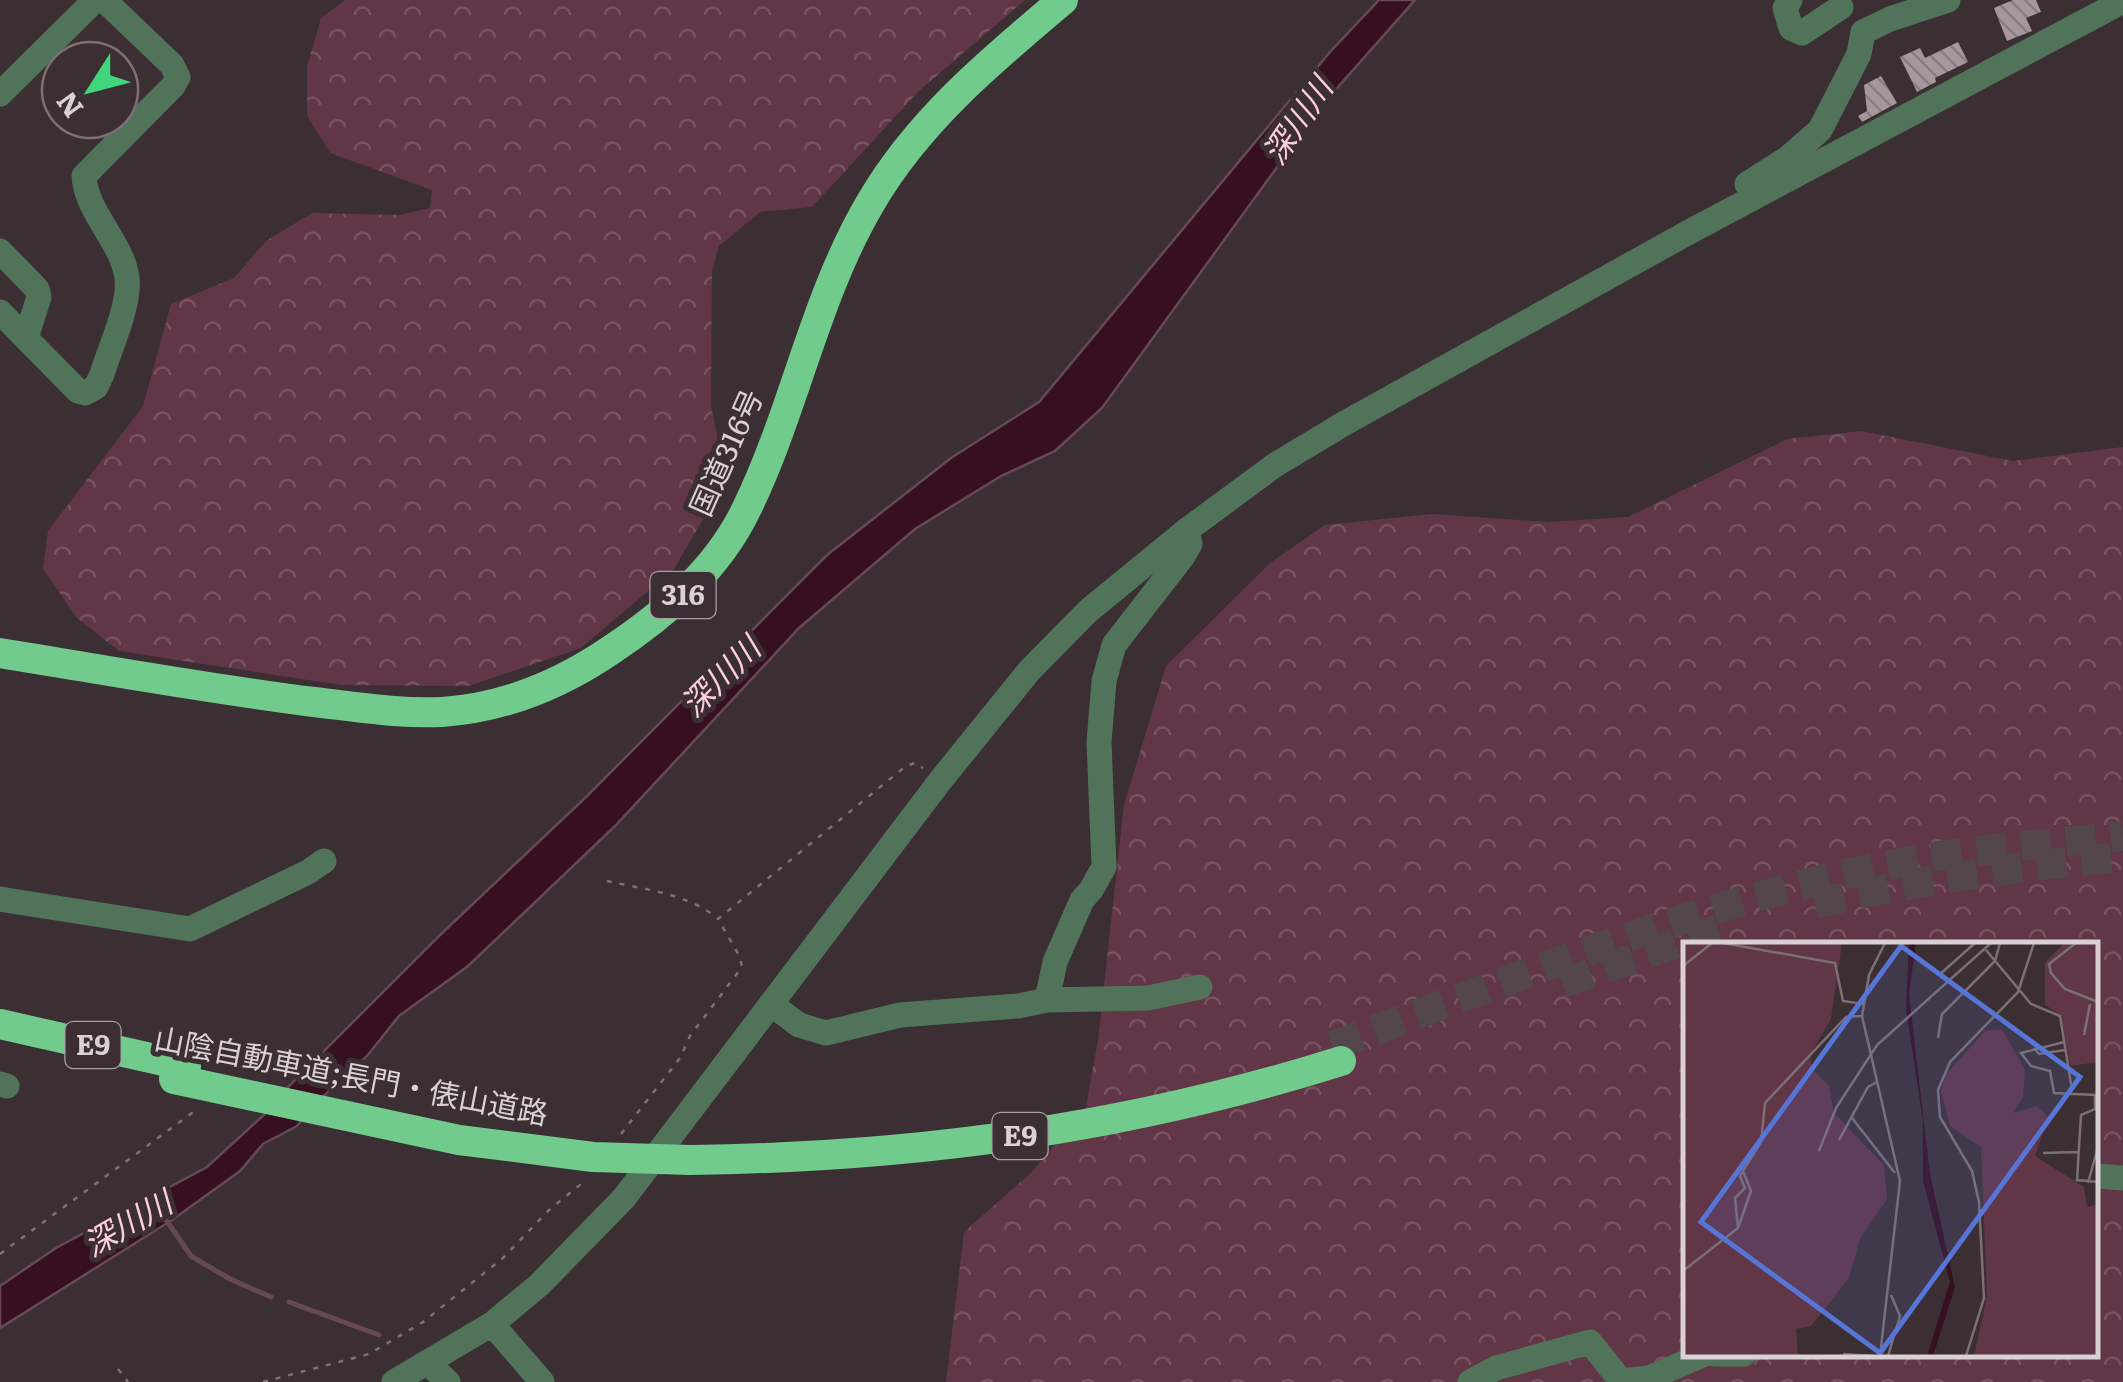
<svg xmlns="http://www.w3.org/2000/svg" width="2123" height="1382" viewBox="0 0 2123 1382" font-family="Literata,'Noto Sans JP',serif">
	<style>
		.forest { fill: url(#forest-crowns); fill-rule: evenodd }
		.water { fill: #360f20; stroke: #674956; stroke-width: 2.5 }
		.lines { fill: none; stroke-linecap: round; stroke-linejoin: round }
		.stream { stroke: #674956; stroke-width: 5 }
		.building { fill: url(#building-back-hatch) }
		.highway-tunnel { stroke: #53474b; stroke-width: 30; stroke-dasharray: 30 15; stroke-linecap: butt }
		.path { stroke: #7c7175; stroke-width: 2.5; stroke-dasharray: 5 8; stroke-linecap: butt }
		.minor { stroke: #50735a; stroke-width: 25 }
		.highway { stroke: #70cb8c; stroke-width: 30 }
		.highway-bridge { stroke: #70cb8c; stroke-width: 30 }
		.labels { text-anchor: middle; stroke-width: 10; stroke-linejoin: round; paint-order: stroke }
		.shield { fill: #3b2f33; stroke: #aaa0a4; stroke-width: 2.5 }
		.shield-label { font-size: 28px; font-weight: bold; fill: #dad1d4 }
		.street-label { font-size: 30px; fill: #dad1d4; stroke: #3b2f33 }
		.water-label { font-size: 32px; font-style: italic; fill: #fecede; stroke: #3b2f33 }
		.inset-road { fill: none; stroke: #7b7073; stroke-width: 2.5 }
		.view { fill: #5675d7; fill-opacity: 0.15; stroke: #5675d7; stroke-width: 5 }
		.inset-edge { fill: none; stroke: #dad1d4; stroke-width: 5 }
	</style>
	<defs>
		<pattern id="forest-crowns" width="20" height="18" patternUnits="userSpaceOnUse" patternTransform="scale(2.5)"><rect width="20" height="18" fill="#613646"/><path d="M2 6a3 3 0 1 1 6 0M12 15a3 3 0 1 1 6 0" fill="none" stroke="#775260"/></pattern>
		<pattern id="building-back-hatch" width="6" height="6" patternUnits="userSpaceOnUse" patternTransform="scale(2.5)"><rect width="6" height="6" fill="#a7979c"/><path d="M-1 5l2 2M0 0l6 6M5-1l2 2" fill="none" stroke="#887d80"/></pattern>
	</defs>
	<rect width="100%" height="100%" fill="#3b2f33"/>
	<!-- forest -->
	<path class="forest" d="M345,0H1025L920,90L812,207L760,212L719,246L712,271L711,405L726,480L674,569L581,648L469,686L341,685L119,651L77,618L43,569L48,531L143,406L171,304L234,278L266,241L312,213L400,215L430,208L432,190L330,153L307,115V67L321,18Z
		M1861,431L2013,461L2123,447V1382H946L964,1232L1032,1172L1086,1107L1098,1040L1124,805L1166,666L1270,563L1325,525L1432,514L1549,522L1628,517L1787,439ZM1686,944H2096V1354H1686Z"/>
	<!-- water -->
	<path class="water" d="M1379,0H1415L1323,104L1102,408L1055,451L1001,476L915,529L799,628L615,826L468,966L399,1016L367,1056L316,1103L297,1126L263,1144L240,1171L172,1220L0,1328V1286L56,1248L207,1167L266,1113L290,1085L439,936L585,798L827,555L951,458L1039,402L1330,52Z"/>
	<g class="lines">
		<!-- stream -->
		<path class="stream" d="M164,1217L191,1256L230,1279L271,1297
			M289,1302L379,1335"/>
	</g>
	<!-- building -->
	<path class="building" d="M2013,0H2036L2041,12L2026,18L2032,31L2007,41L1994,8Z
		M1958,42L1968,62L1935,78L1936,82L1917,92L1900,57L1920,48L1925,58Z
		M1881,76L1897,103L1862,122L1858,116L1867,111L1864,85Z"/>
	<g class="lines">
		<!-- highway-tunnel -->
		<path class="highway-tunnel" d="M1815,904C1917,880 2019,866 2123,857
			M1562,983L1727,926
			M1332,1046C1520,977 1706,899 1904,862C1976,849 2050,843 2123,836"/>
		<!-- path -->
		<path class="path" d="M607,881C643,889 689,894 717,918
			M621,1134L680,1058L690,1036L742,967L740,957L718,919L906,766L915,763L923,768
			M0,1254L196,1110
			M118,1369L128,1382
			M263,1382L369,1354L423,1322L503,1258L549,1210L586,1180"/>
		<!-- minor -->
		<path class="minor" d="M1790,0L1785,8L1791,28L1802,33L1841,7
			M0,94L95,0
			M1747,184L1788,158L1820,130L1859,54L1863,32L1890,19L1948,0
			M0,251L37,289L39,297L26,338
			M0,312L78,391L85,393L96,387L102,374C110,348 124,319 127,291C132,249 86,217 84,176L173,86L178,77L172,65L104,0
			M0,899L190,929L308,872L324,861
			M1047,1000L1055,962L1082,900L1091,890L1104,867L1099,742L1104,681L1114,645L1183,556L1190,544L1187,530
			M771,1004L799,1025L826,1033L900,1015L1018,1006L1047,1000L1148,998L1200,987
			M0,1084L7,1086
			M2096,1176L2123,1178
			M492,1324L542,1382
			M1714,1354H1744
			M428,1363L448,1382
			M394,1382L492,1324L539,1285L624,1198L940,781L1029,671L1088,611L1187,530L1275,465L1345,423L1691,231L2123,1
			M1470,1382L1496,1368L1590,1342L1621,1381L1649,1378L1705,1354"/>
		<!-- highway -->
		<path class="highway" d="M0,653C105,670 209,689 314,702C357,707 400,714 442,712C503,708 561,684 611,650C665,614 717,570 746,510C795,410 814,298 871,202C919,120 992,60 1063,0
			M0,1024L186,1066
			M690,1160C916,1157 1125,1129 1341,1061"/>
		<!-- highway-bridge -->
		<path class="highway-bridge" d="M174,1079L459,1140L593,1157L690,1160"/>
	</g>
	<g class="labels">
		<!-- shield labels -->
		<g class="shield">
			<rect x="650.5" y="572" width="65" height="46" rx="8"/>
			<rect x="65.5" y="1022" width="55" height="46" rx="8"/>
			<rect x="992.5" y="1113" width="55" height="46" rx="8"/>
		</g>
		<g class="shield-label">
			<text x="683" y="605">316</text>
			<text x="93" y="1055">E9</text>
			<text x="1020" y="1146">E9</text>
		</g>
		<!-- street labels -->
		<g class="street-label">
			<text transform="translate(727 453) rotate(-66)" y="10">国道316号</text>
			<text transform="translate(351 1077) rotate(11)" y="10">山陰自動車道;長門・俵山道路</text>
		</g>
		<!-- water labels -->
		<g class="water-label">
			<text transform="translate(1298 121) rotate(-56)" y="11">深川川</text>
			<text transform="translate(721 677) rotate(-45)" y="11">深川川</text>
			<text transform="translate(128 1224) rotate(-30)" y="11">深川川</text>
		</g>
	</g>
	<!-- overview -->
	<g transform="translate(1683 942)">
		<rect width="415" height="415" fill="#3b2f33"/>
		<path d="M0,1H159L148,77L127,113L129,127L146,144L151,171L201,223L204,257L177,297L166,336L128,384L113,387L115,414H0ZM381,1H415V120L387,124L378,73L362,63V21ZM319,87L342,128L340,155L330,171L354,164L365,175L352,214L401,245L404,265L415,262V414H291L304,354L298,205L267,184L258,149L264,131L302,89Z" fill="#613646"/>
		<path d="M397,1H415L414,54L376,35Z" fill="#613646"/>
		<path d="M226,1H233L226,52L247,232L272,345L250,414H244L267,340L240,239V179L223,67Z" fill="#360f20"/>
		<path class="inset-road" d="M40,1L152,21L160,59L180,62M393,1L366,22L368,31L382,47L415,60M303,8L348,62L377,74L389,148M0,24L29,1M256,33L292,1M401,93L407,62M255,96L259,72L312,19L317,1M381,100L338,111L348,124L367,129L371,151L412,153V167L398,173L394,238L415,240M351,106L356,112L382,108M169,176L212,231M156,198L185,145L194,140M136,209L153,166L194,103L308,1M360,211L395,210M405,241L415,205M55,286L68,249L60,229M0,329L55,286L52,256L62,246L57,234L78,200L82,161L163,75L179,74M160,412L190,414M197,414L217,239L179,74L186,33L202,1M205,414L217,374L208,353M283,414L301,356L296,260L289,229L257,175L255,148L267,120L335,50L351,1"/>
		<path class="view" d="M218,4L397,135L197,411L18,280Z"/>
		<rect width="415" height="415" class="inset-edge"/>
	</g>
	<!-- north arrow -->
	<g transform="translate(90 90) rotate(234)"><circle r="48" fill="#3b2f33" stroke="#7b7073" stroke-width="2.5"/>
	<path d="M0-8L18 38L0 25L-18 38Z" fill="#40d77c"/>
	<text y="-15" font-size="28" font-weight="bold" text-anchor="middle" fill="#dad1d4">N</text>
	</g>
</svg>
